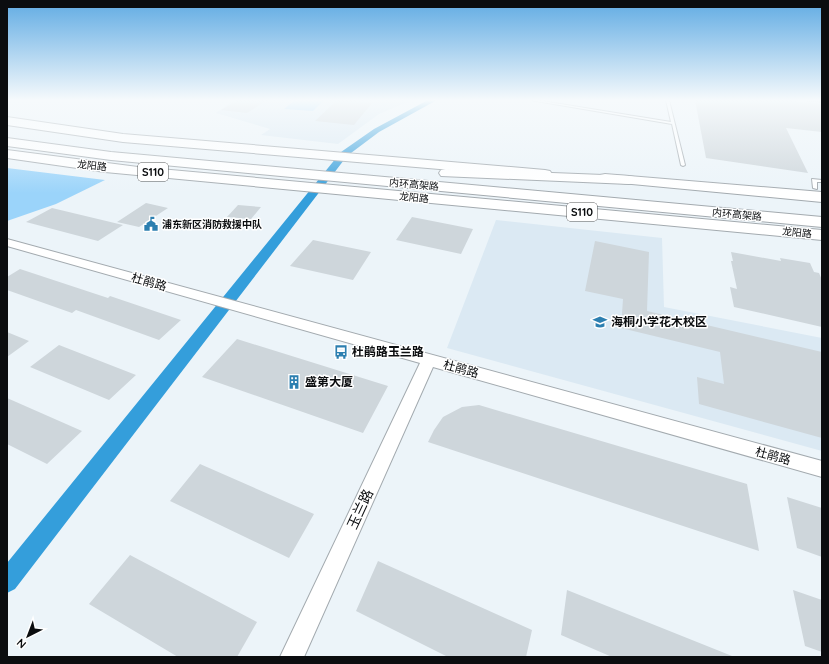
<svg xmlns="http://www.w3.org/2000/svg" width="829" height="664" viewBox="0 0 829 664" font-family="Quicksand,'Noto Sans SC',sans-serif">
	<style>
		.built { fill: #dbe9f3 }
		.green { fill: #9bd4fa }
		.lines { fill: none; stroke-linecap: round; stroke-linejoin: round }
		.canal { fill: #349edb; fill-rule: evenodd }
		.building { fill: #ced6db }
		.service-casing { stroke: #a3aaaf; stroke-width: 2 }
		.minor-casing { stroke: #a3aaaf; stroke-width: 2 }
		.primary-casing { stroke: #a3aaaf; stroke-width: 2 }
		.trunk-casing { stroke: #a3aaaf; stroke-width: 2 }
		.path { stroke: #91979b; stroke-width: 1.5; stroke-dasharray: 1 1; stroke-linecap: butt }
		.service { fill: #fff; fill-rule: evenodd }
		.minor { fill: #fff; fill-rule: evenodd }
		.primary { fill: #fff; fill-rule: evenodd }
		.trunk { fill: #fff; fill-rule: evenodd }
		.labels { text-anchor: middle; stroke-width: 3; stroke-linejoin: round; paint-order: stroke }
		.far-street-label { font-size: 10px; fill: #0b0d0f; stroke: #fff }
		.far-poi-label { font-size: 10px; font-weight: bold; fill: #0b0d0f; stroke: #fff; text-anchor: start }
		.shield { fill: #fff; stroke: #545657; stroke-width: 1 }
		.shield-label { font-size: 11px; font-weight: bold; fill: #0b0d0f }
		.street-label { font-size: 12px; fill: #0b0d0f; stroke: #fff }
		.poi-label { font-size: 12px; font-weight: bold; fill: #0b0d0f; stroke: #fff; text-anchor: start }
		.near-street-label { font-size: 14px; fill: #0b0d0f; stroke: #fff }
	</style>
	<rect width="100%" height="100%" fill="#ecf4f9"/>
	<!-- built -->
	<path class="built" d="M234,100H412L379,114L338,144L261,135L270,129L216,113Z
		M496,220L662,238L664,307L822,338V451L447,348Z"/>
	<!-- green -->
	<path class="green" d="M295,100H324L313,111L284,109Z
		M7,168L105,180L56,204L7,221Z"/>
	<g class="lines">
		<!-- canal -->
		<path class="canal" d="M428,100H437L379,132L347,156L15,589L7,593V563L341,152L374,129Z"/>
	</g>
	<!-- building -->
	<path class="building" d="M238,100H267L247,113L221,110Z
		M337,100H356L355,101L372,103L354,125L315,121Z
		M695,100H784L822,104V132L786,128L808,173L706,158Z
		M146,203L168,208L139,227L117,222Z
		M238,205L261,207L251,219L227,217Z
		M52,208L123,225L98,241L26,222Z
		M412,217L473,229L461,254L396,240Z
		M313,240L371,252L353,280L290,266Z
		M595,241L649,252L647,311L822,352V438L699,404L697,377L724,384L720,352L621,328L623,299L585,291Z
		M731,252L781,261L780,258L810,263L814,272L819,273L822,280V327L734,307L730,287L737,289L731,261H733Z
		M20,269L108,298L110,296L181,320L159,340L76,310L72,313L7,290V277Z
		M7,332L29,341L7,357Z
		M237,339L388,386L363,433L202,377Z
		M59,345L136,375L109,400L30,367Z
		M7,398L82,431L47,464L7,444Z
		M479,405L747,484L759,551L428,442L434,430L443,417L462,407Z
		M200,464L314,514L289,558L170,501Z
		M787,497L822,508V557L797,548Z
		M130,555L257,622L237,657H178L89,604Z
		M378,561L532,630L526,657H448L356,611Z
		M567,590L732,656V657H612L561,635Z
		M793,590L822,600V652L805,646Z"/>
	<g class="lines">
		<defs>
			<path id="service" d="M530,100H536L671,122L666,100H669L685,165L683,166L681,165L672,124Z
				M812,179L822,180V182H817V189L813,188Z"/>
			<path id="minor" d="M7,239L822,461V477L433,367L304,657H280L420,363L7,246Z"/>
			<path id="primary" d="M7,117L123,134L545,170L550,171L552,174L550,177L545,178L123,142L7,125Z
				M7,150L138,167L822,230V240L105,172L7,158Z
				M605,174L822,192V202L600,181L598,178L600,175Z"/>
			<path id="trunk" d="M7,138L111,152L822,217V227L111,160L7,146Z
				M446,169L629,176L634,177L636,180L634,183L629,184L441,176L439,173L441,170Z"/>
		</defs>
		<!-- service casing -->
		<use href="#service" class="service-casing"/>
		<!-- minor casing -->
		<use href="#minor" class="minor-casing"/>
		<!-- primary casing -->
		<use href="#primary" class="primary-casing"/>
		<!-- trunk casing -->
		<use href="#trunk" class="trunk-casing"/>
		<!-- path -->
		<path class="path" d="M801,100L822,102"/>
		<!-- service -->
		<use href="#service" class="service"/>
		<!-- minor -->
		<use href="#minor" class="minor"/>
		<!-- primary -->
		<use href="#primary" class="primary"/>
		<!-- trunk -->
		<use href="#trunk" class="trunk"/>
	</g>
	<!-- sky -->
	<linearGradient id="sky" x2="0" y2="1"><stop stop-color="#60abe3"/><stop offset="0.52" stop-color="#f6fafc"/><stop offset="1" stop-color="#f6fafc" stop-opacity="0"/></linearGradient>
	<rect width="829" height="193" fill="url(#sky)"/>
	<!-- icons -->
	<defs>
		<symbol id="civic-bare" viewBox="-9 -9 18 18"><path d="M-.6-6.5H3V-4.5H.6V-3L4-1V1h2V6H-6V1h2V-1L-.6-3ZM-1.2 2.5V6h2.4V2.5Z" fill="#2c7fb0" stroke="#fff" stroke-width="2.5" paint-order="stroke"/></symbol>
		<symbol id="school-bare" viewBox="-9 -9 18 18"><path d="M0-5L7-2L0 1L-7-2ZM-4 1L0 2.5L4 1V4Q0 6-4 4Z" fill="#2c7fb0" stroke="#fff" stroke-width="2.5" paint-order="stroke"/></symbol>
		<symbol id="bus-bare" viewBox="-9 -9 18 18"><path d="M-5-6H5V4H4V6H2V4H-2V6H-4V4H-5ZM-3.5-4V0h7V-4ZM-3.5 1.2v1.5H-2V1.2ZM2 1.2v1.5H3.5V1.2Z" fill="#2c7fb0" stroke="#fff" stroke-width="2.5" paint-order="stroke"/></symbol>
		<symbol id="building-bare" viewBox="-9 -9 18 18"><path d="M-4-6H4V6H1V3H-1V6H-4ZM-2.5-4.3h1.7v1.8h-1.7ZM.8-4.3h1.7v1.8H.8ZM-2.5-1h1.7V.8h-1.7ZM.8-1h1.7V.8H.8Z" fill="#2c7fb0" stroke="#fff" stroke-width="2.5" paint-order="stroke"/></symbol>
	</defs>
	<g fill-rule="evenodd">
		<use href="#civic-bare" x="141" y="214" width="20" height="20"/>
		<use href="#school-bare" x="590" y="312" width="20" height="20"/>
		<use href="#bus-bare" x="331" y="342" width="20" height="20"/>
		<use href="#building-bare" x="284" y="372" width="20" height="20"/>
	</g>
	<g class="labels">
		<!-- far-street labels -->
		<g class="far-street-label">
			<text transform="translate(92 165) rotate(6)" y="4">龙阳路</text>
			<text transform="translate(414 184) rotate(5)" y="4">内环高架路</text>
			<text transform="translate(414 197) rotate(6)" y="4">龙阳路</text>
			<text transform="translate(737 214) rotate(5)" y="4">内环高架路</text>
			<text transform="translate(797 232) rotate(6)" y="4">龙阳路</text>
		</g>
		<!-- far-poi labels -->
		<g class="far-poi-label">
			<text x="162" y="228">浦东新区消防救援中队</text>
		</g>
		<!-- shield labels -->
		<g class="shield">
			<rect x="138" y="163" width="30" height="18" rx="3"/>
			<rect x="567" y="203" width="30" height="18" rx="3"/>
		</g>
		<g class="shield-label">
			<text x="153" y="176">S110</text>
			<text x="582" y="216">S110</text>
		</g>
		<!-- street labels -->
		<g class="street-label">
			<text transform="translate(149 282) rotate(16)" y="4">杜鹃路</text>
			<text transform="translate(461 369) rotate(15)" y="4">杜鹃路</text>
			<text transform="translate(773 456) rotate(15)" y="4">杜鹃路</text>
		</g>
		<!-- poi labels -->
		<g class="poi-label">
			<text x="611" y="326">海桐小学花木校区</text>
			<text x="352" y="356">杜鹃路玉兰路</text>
			<text x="305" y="386">盛第大厦</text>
		</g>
		<!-- near-street labels -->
		<g class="near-street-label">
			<text transform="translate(360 509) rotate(-65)" y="5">玉兰路</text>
		</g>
	</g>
	<!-- border -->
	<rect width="829" height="664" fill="none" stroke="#0b0d0f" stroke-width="16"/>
	<!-- north arrow -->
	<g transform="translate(28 636) rotate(222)" stroke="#ffffff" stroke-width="3" paint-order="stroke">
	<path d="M0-3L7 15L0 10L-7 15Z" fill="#0b0d0f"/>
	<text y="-6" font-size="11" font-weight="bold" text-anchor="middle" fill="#0b0d0f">N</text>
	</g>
</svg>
